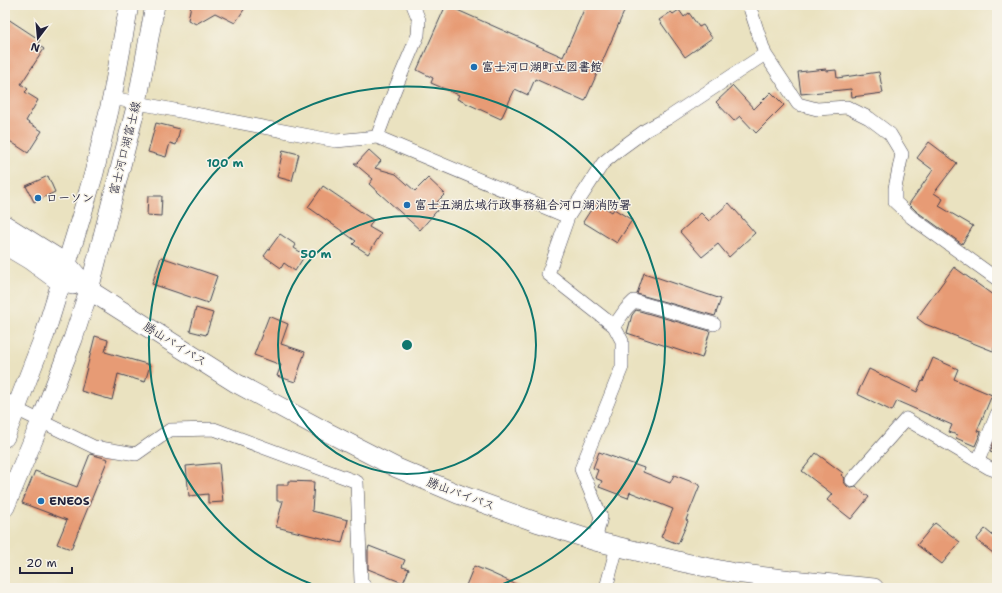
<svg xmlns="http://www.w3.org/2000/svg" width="1002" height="593" viewBox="0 0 1002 593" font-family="'Shantell Sans','Klee One',sans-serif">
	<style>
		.building { fill: #e79b75 }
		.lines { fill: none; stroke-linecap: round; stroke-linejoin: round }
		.minor-casing { stroke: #403f4f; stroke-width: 14 }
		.secondary-casing { stroke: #403f4f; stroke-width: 20 }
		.minor { stroke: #fff; stroke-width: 13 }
		.secondary { stroke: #fff; stroke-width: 19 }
		.ring { fill: none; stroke: #0f766e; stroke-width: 2 }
		.poi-dot { fill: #1f6fb2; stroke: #f7f3e8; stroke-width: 1.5 }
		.labels { text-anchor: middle; stroke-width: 3; stroke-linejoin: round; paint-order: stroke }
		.poi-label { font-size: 12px; font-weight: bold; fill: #22223b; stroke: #f7f3e8; text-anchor: start }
		.street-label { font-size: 12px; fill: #22223b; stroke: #f7f3e8 }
		.centre { fill: #0f766e; stroke: #f7f3e8; stroke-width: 2 }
		.ring-label { font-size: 12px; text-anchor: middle; font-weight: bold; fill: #0f766e; stroke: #f7f3e8; stroke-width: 3; stroke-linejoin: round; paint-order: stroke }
	</style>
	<rect width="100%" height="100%" fill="#f7f3e8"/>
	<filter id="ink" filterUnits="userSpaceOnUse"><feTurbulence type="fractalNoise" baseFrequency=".025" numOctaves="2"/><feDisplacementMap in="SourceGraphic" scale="8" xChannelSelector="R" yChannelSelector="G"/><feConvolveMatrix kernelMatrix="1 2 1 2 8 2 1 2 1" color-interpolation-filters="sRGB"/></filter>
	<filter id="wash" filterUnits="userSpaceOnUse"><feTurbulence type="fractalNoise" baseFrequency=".012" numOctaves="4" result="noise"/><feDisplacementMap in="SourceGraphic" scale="16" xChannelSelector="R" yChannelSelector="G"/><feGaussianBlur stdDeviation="0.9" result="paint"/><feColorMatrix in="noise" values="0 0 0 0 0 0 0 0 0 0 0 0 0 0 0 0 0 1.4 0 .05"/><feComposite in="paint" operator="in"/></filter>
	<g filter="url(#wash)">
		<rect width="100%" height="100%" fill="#eae2c0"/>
		<g id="blocks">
			<!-- building -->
			<path class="building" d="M191,5H247L235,23L215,13L196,24L188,20Z
				M446,5L563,57L586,5H627L585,101L535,79L528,95L515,89L501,119L457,99L459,95L431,83L433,78L417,70Z
				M679,10L684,17L689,13L699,27L703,25L712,38L685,57L659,20L671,12L673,14Z
				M5,17L40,40L37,44L44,49L21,84L28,89L25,92L38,100L26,121L42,131L28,153L5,138Z
				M826,69V71L836,70L837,78L879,72L883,93L852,97L851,89L801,94L798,72Z
				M733,86L754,109L771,92L784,105L756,133L740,116L734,121L716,102Z
				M156,123L180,129L176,145L170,143L166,157L148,152Z
				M929,142L957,163L934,193L943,199L939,206L973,226L962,244L916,211L909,204L933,170L917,158Z
				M283,150L299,154L292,181L277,177Z
				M369,150L381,161L375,168L396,174L415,191L428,178L445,194L437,202L441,206L420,230L369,184L373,179L354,163H357Z
				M48,176L55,192L34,202L26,186Z
				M323,186L373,220L369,227L381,234L368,254L353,244L356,241L308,207Z
				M148,196H162L161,216L147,215Z
				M596,202L612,212L614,209L632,220L617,243L583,222Z
				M729,203L755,233L729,257L718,244L702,257L680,232L701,213L709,221Z
				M280,234L296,245L294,248L305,255L295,271L284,263L281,268L264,256Z
				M161,257L217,276L208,303L152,284Z
				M954,267L997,298V341L993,351L925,324L917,318Z
				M644,273L721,299L715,316L637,294Z
				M196,308L213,313L206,335L190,331Z
				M636,310L710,331L702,358L627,333L632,315Z
				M269,316L288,324L281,344L305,352L295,382L277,376L281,365L254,355Z
				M95,336L108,340L105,352L150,365L145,382L118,374L112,400L81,391Z
				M933,358L958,369L954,379L992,395L977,431L981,432L975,446L956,438L957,435L949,432L952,425L897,401L892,411L857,394L869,369L917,392L922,381L923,382Z
				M996,438L997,439V454L990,452Z
				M599,452L644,468L643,472L670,483L674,475L700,485L686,520L688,521L678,544L661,537L673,509L630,492L628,498L599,487L602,481L595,478L598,470L593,468Z
				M816,453L843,473L841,475L845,478L844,482L847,486L851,488L856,487L869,497L851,519L827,500L832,494L802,471Z
				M90,454L108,459L71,549L57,544L67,520L22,503L35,471L77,487Z
				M219,463L223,502L208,503V494L189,496L186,466Z
				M288,481L314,482L312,511L348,520L342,543L276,527L283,501H277V485H288Z
				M935,523L960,542L942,564L917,545Z
				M985,529L997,539V556L976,540Z
				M369,546L405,560L402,567L409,569L403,583L368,569V550Z
				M474,566L491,573L524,588H465Z"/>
		</g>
	</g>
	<g filter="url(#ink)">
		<use href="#blocks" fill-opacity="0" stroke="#403f4f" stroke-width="1"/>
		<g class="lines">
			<defs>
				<path id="minor" d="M749,5L765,54L798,104L817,109L847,107L869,118L890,134L902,154L895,188V202L911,217L997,279
					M112,98L336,141L377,137L568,217L548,274L614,326L622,341V367L581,469L601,517L595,541
					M377,137L395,89L418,35L419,20L413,5
					M568,217L603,163L620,149L646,130L668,118L765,54
					M614,326L626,309L634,301L714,324
					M5,399L16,409L94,447L136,454L170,430L214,429L357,482L361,582L366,588
					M978,461L997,414
					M852,480L906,419L989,468L997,471
					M606,588L617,547"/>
				<path id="secondary" d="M5,225L67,264L89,290L236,383L325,431L397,468L458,494L539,523L595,541L686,563L735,573L792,580L874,588
					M5,245L30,260L60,282L73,285
					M5,437L45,334L79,224L94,173L112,98L129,5
					M5,507L41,421L73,339L89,290L137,103L155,5"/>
			</defs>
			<!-- minor casing -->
			<use href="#minor" class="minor-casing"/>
			<!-- secondary casing -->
			<use href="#secondary" class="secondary-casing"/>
			<!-- minor -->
			<use href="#minor" class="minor"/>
			<!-- secondary -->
			<use href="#secondary" class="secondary"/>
		</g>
	</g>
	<!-- distance rings -->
	<g class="ring">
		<circle cx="407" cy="345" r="129"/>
		<path d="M319 587A258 258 0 1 1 495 587"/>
	</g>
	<!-- markers -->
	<g class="poi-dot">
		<circle cx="474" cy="67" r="4"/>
		<circle cx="38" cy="198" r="4"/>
		<circle cx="407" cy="205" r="4"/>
		<circle cx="41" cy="501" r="4"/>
	</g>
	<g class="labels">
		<!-- poi labels -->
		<g class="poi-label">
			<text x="482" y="71">富士河口湖町立図書館</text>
			<text x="46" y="202">ローソン</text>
			<text x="415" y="209">富士五湖広域行政事務組合河口湖消防署</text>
			<text x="49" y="505">ENEOS</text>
		</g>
		<!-- street labels -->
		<g class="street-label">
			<text transform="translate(125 148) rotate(-76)" y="4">富士河口湖富士線</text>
			<text transform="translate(175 344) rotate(32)" y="4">勝山バイパス</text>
			<text transform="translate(461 494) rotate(21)" y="4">勝山バイパス</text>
		</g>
	</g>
	<circle cx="407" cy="345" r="6" class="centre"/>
	<g class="ring-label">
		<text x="225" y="167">100 m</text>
		<text x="316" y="258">50 m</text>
	</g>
	<!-- margin -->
	<rect width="1002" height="593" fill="none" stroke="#f7f3e8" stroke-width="20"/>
	<!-- north arrow -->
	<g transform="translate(38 38) rotate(196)" stroke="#f7f3e8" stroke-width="3" paint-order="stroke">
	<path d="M0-3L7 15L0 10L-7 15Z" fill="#22223b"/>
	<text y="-6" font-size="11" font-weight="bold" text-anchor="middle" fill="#22223b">N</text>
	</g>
	<!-- scale -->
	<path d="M20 567v6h52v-6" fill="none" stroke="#22223b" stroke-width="2"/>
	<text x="26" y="567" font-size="12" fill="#22223b" stroke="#f7f3e8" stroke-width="3" paint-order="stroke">20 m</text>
</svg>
